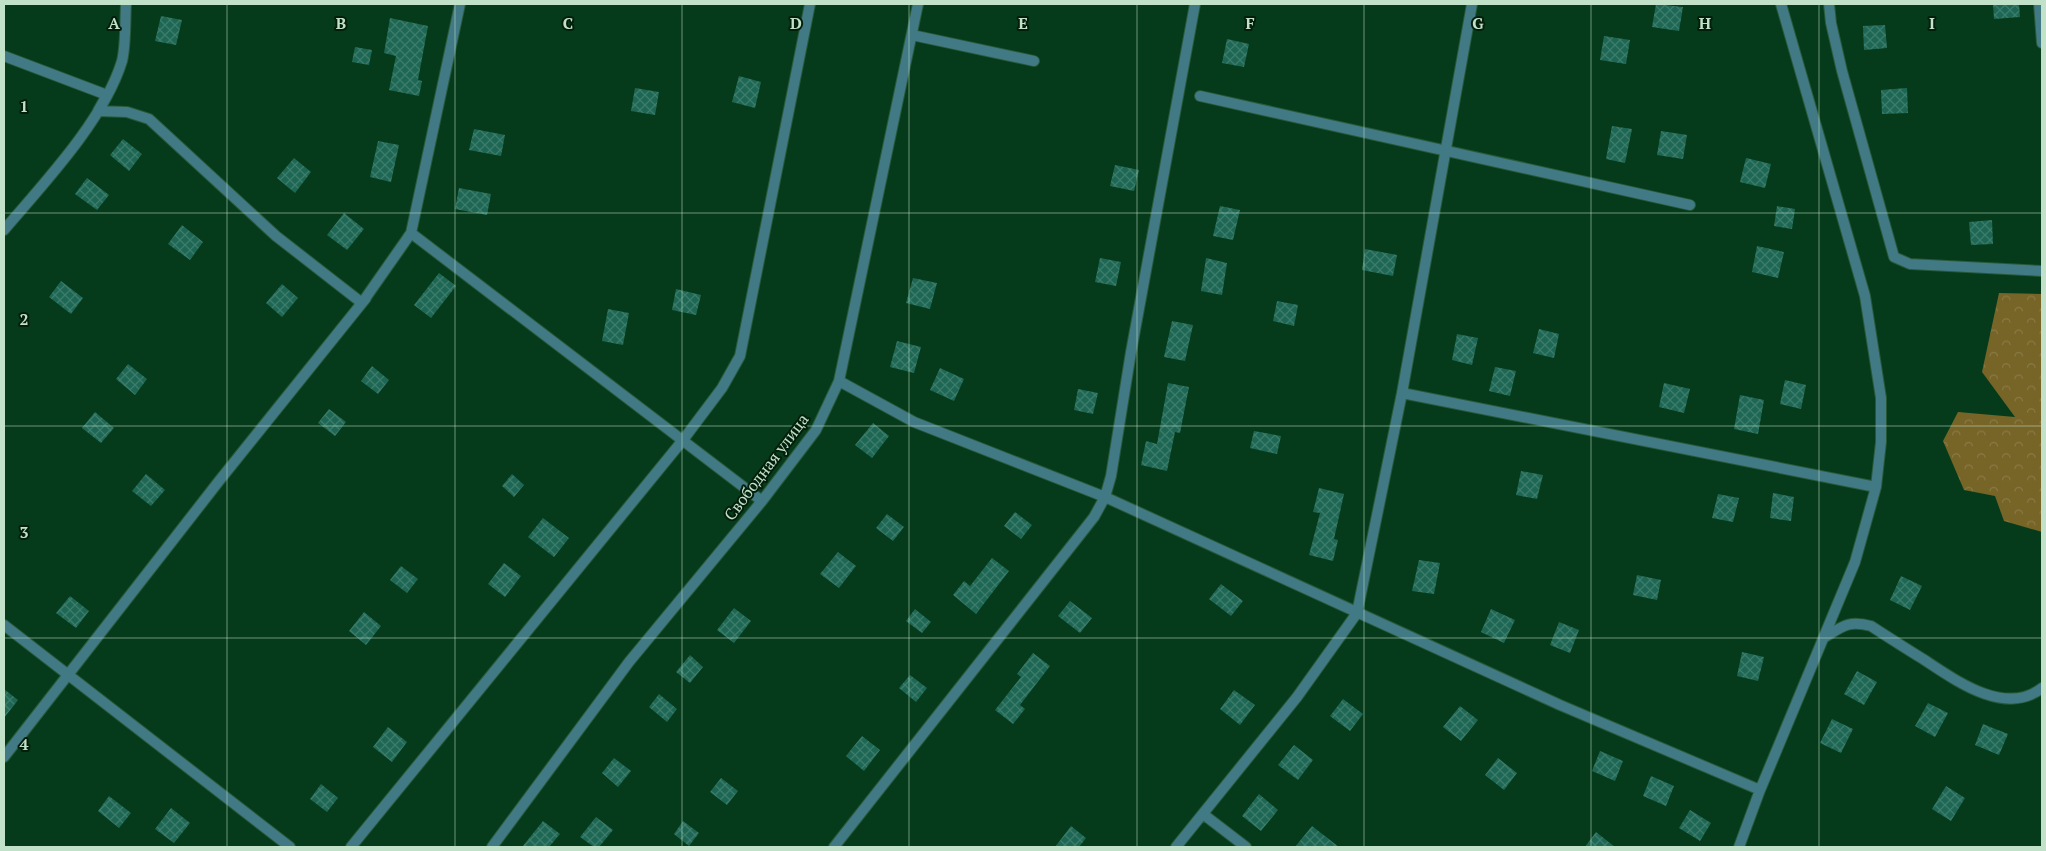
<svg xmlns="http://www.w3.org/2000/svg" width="2046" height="851" viewBox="0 0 2046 851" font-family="'PT Serif',serif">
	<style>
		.forest { fill: url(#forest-crowns) }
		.building { fill: url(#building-cross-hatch) }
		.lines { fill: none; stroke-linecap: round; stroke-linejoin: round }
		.minor-casing { stroke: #275939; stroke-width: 12 }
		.minor { stroke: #417984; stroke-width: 10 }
		.grid { fill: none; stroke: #c1e2c8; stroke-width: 1; stroke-opacity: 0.55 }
		.labels { text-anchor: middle; stroke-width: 4; stroke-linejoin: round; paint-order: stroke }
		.street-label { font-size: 16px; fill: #c1e2c8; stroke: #041e0c }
		.grid-label { font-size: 16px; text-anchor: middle; font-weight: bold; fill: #c1e2c8; stroke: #041e0c; stroke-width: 4; stroke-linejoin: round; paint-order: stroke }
	</style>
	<defs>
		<pattern id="forest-crowns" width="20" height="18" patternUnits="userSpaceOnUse" patternTransform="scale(1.25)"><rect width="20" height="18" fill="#776427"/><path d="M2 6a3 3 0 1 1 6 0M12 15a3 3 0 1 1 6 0" fill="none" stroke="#897a45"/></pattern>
		<pattern id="building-cross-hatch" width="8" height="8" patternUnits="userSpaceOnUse" patternTransform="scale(1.25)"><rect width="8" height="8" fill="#1e6754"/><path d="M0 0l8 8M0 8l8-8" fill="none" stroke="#3d7c6b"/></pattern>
	</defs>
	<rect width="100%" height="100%" fill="#053b1a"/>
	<!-- forest -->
	<path class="forest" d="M1999,293L2042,294V532L2004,521L1995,496L1964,490L1943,441L1958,412L2015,417L1982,372Z"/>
	<!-- building -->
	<path class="building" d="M1656,4L1683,7L1679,31L1652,27Z
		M1993,4H2019L2020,17L1994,19Z
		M161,16L182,20L176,45L155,41Z
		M390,18L428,26L418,80L422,81L419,96L389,90L396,56L384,53Z
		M1885,25L1887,48L1864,50L1863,26Z
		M1604,36L1630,40L1626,64L1600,60Z
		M1227,39L1249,44L1244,67L1222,63Z
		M355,47L372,50L369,65L352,62Z
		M739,76L761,82L755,108L732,102Z
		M635,88L659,92L655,115L631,111Z
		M1907,88L1908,113L1882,114L1881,90Z
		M1612,126L1632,129L1625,163L1606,159Z
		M474,129L505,135L501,156L469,150Z
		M1661,131L1687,135L1683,159L1657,155Z
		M123,139L142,154L129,171L110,155Z
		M378,141L399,145L391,182L370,177Z
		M294,158L311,172L295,193L277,178Z
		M1746,158L1771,164L1765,188L1740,182Z
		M1115,165L1139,170L1134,191L1110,186Z
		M87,178L109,195L97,210L75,194Z
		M459,188L491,194L487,215L455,209Z
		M1220,206L1240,210L1233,240L1213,236Z
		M1777,206L1795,209L1792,229L1774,226Z
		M344,213L364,229L347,250L327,235Z
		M1992,220L1993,244L1971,245L1969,222Z
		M182,225L203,242L190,260L168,244Z
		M1757,246L1784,252L1778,278L1752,272Z
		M1365,249L1397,255L1393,276L1362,270Z
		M1100,258L1121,262L1116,286L1095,282Z
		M1206,258L1227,263L1222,295L1201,291Z
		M439,273L456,286L431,318L414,305Z
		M913,278L937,283L930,309L906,303Z
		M61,281L83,298L71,314L49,297Z
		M282,284L298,298L282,317L266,303Z
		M676,289L701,295L696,315L672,310Z
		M1277,301L1298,305L1294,326L1273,321Z
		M608,309L629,313L623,345L602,341Z
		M1172,321L1193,325L1185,361L1164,357Z
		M1539,329L1559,334L1554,358L1533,353Z
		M1457,334L1478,338L1472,365L1452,360Z
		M897,341L921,347L914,373L890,367Z
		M128,364L147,379L135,395L116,379Z
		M372,366L389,380L378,394L361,381Z
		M1495,367L1516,371L1510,396L1489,391Z
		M940,368L964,379L954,401L930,390Z
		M1785,380L1806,385L1801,409L1780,404Z
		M1168,383L1189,387L1180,433L1175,432L1167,471L1141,465L1146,441L1157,444Z
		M1664,383L1690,389L1684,413L1659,407Z
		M1078,389L1098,393L1093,414L1074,410Z
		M1740,395L1764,400L1758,434L1734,429Z
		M329,409L346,422L335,436L318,423Z
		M95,412L114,428L101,443L82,428Z
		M873,423L889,436L872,458L855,445Z
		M1254,431L1281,436L1277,454L1250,448Z
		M1521,471L1543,475L1537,499L1516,495Z
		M146,474L165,490L151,506L132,491Z
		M512,474L524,485L514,497L502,486Z
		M1319,488L1344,494L1334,539L1338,540L1333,561L1309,555L1320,513L1313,512Z
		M1773,493L1794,497L1791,521L1770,518Z
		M1718,494L1739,498L1733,522L1712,518Z
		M1015,512L1032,525L1021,539L1004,526Z
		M887,514L904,527L893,541L876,528Z
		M543,518L569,538L554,557L528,537Z
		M838,552L856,566L839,588L820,574Z
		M992,558L1009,571L976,614L953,595L964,581L970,586Z
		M1419,560L1440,563L1434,594L1412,591Z
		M504,563L521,576L505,597L488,584Z
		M401,566L418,579L407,593L390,580Z
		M1637,575L1661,580L1657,600L1633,595Z
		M1901,576L1922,586L1910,610L1890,600Z
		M1221,584L1243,601L1231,616L1209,599Z
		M70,596L89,611L76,628L56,613Z
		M1070,601L1092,618L1080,633L1058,616Z
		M734,608L751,621L734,643L717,630Z
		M915,609L931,622L922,633L906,621Z
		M1491,609L1515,620L1504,643L1481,632Z
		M364,612L381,626L366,645L349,631Z
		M1559,622L1579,630L1570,653L1550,645Z
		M1742,652L1764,657L1758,681L1737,676Z
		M1033,653L1050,666L1020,705L1025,709L1013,724L995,710L1021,677L1017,674Z
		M690,655L703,667L690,683L676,672Z
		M1857,671L1877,682L1864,705L1844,694Z
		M910,675L927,688L916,702L899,688Z
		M4,689L18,700L4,718Z
		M1234,690L1255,705L1240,725L1220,709Z
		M659,694L677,709L667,722L649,707Z
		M1343,699L1363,714L1350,731L1330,716Z
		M1928,703L1948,713L1935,737L1915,726Z
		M1460,706L1478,720L1461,741L1443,727Z
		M1832,719L1853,729L1841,753L1820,743Z
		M1983,724L2008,734L1999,755L1975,745Z
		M388,727L407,742L392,762L373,747Z
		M862,736L880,750L864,771L846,756Z
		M1294,745L1313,760L1298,780L1278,765Z
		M1600,751L1623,761L1615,781L1592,771Z
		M614,758L631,771L618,787L602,773Z
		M1498,758L1517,773L1504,790L1485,775Z
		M1651,776L1674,786L1666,806L1643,796Z
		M721,778L738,791L727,805L710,792Z
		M321,784L338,798L327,812L310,799Z
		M1946,786L1965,798L1951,821L1932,809Z
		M1259,794L1278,810L1261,831L1242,816Z
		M109,796L131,813L119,828L98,811Z
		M171,808L190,823L174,843L155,829Z
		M1690,810L1711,823L1700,841L1679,828Z
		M596,817L613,830L599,847H594L580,837Z
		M543,821L560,834L549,847H522Z
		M683,821L699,833L689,846L674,834Z
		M1071,826L1086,838L1079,847H1055Z
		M1312,826L1339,847H1295Z
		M1596,832L1615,847H1585Z"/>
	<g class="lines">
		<defs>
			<path id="minor" d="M1829,4L1831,23L1842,71L1894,257L1910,264L2042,271
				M2039,4L2042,43
				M912,35L1034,61
				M4,56L107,95L98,111L127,112L149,119L276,236L362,303L411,233L762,501
				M1200,96L1690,205
				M4,230C44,183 104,120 122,61C126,45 125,21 126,4
				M408,237L411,233L460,4
				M839,381L914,422L1105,497L1560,705L1760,790L1739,847
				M1402,393L1876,487
				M4,625L290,847
				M1825,637C1843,626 1849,620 1871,626C1888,637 1905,648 1923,659C1955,680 2005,717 2042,688
				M4,757L219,481L366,298
				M1758,795L1855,562L1876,487L1881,442V398L1865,296L1781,4
				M1203,814L1246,847
				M351,847L683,440L722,388L740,356L810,4
				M492,847L629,662L762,501L816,430L839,381L918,4
				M834,847L1094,517L1105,497L1111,476L1131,352L1195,4
				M1176,847L1297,697L1357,613L1402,393L1472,4"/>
		</defs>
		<!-- minor casing -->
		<use href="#minor" class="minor-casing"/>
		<!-- minor -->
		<use href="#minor" class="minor"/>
	</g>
	<!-- grid -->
	<path class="grid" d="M227,4V847M455,4V847M682,4V847M909,4V847M1137,4V847M1364,4V847M1591,4V847M1819,4V847M4,213H2042M4,426H2042M4,638H2042"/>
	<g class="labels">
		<!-- street labels -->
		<g class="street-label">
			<text transform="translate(766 467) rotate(-53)" y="6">Свободная улица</text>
		</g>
	</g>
	<g class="grid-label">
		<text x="114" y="29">A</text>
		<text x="341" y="29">B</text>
		<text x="568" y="29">C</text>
		<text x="796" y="29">D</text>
		<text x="1023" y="29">E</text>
		<text x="1250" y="29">F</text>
		<text x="1478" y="29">G</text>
		<text x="1705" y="29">H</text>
		<text x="1932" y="29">I</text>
		<text x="24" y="112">1</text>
		<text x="24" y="325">2</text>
		<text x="24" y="538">3</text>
		<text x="24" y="750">4</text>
	</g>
	<!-- border -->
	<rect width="2046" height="851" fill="none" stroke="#c1e2c8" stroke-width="10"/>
</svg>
